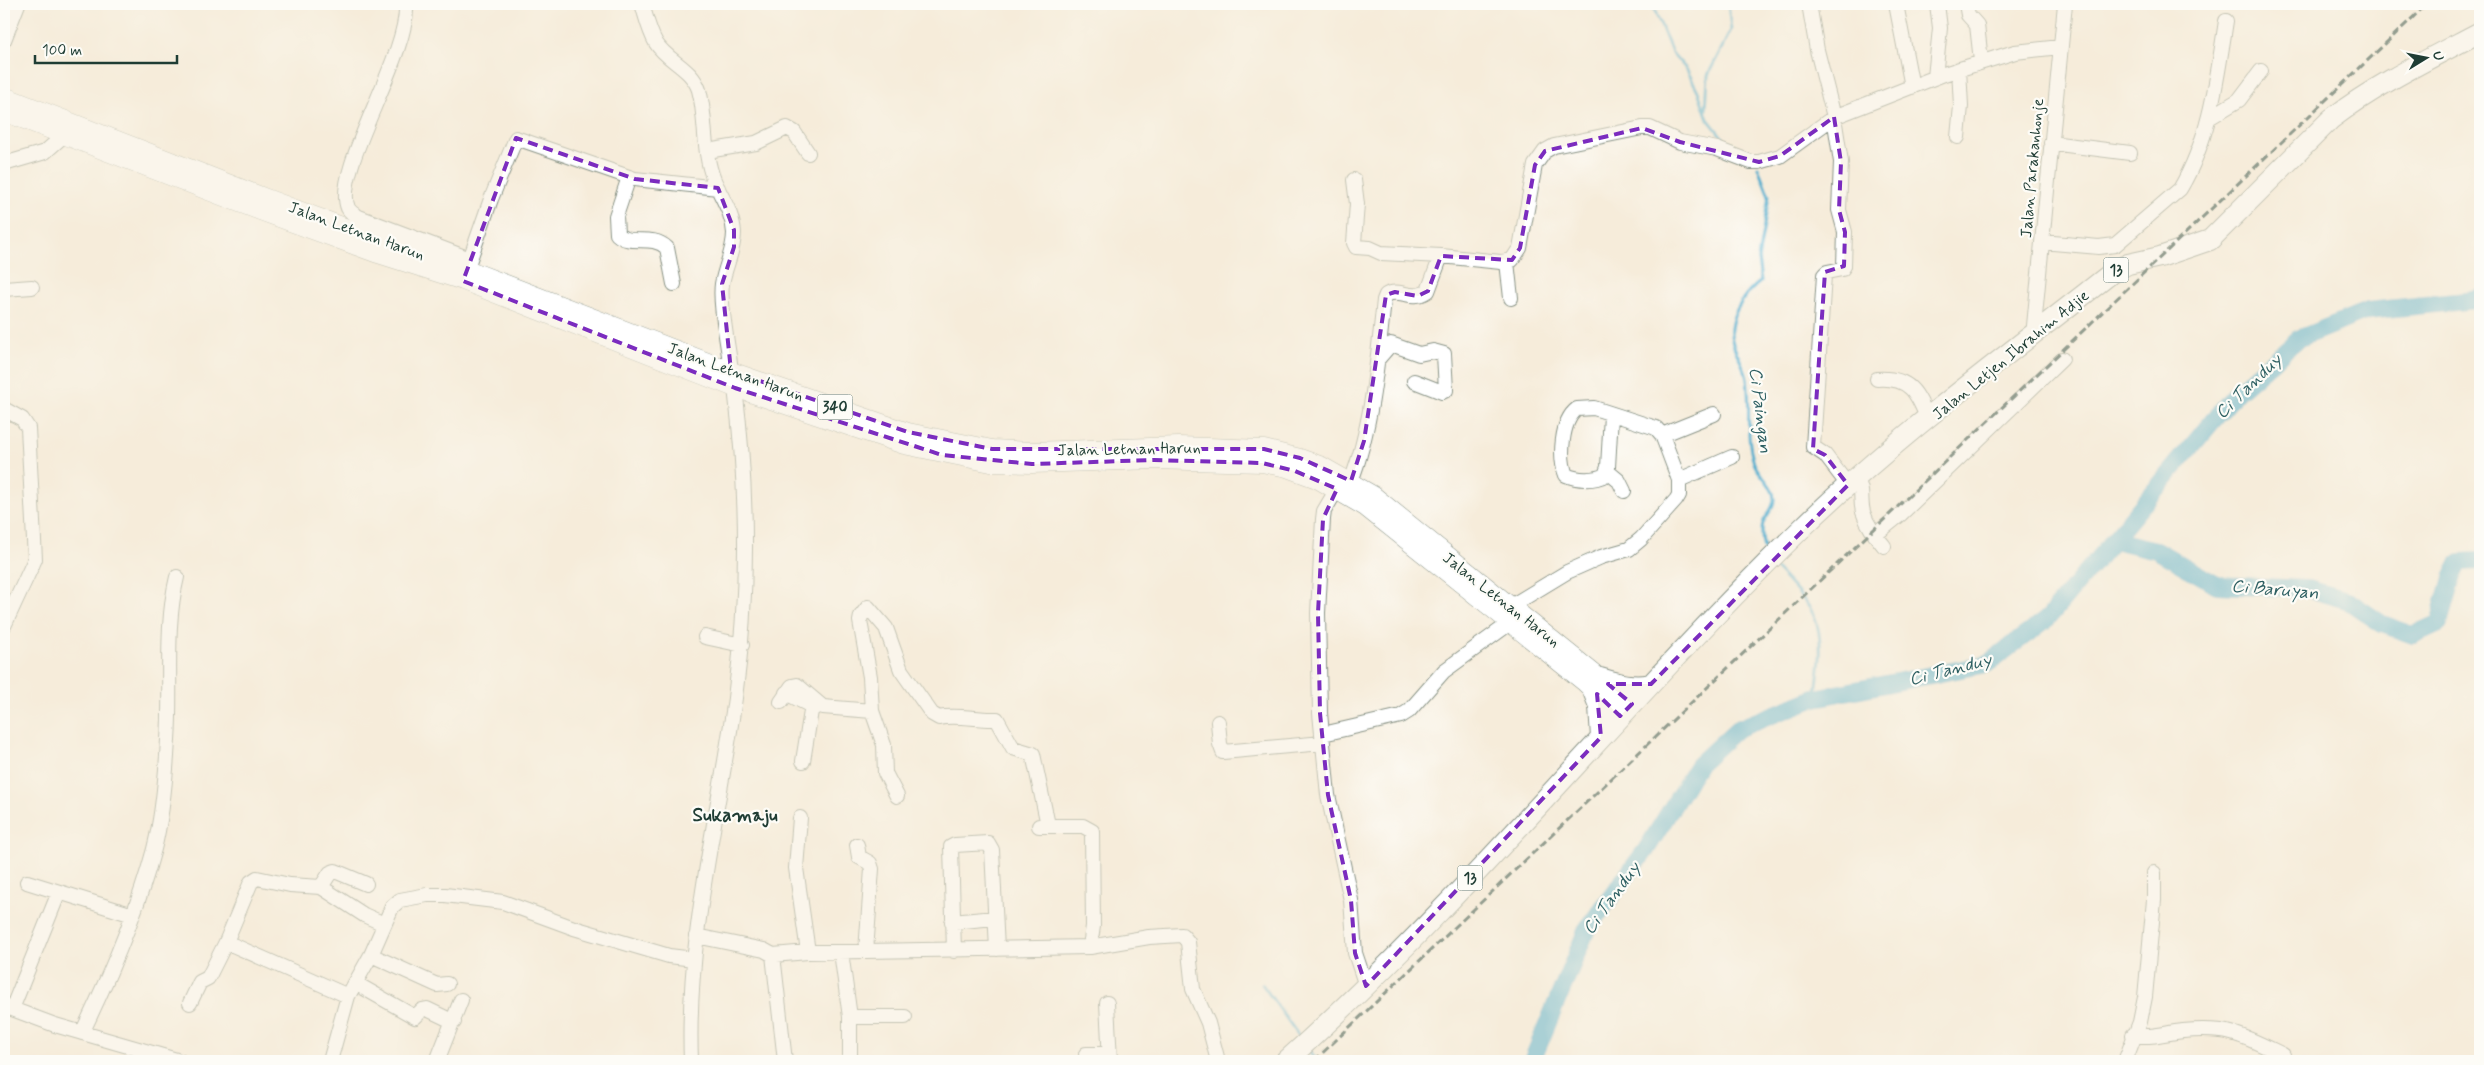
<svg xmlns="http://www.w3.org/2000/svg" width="2484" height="1065" viewBox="0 0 2484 1065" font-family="Mynerve,sans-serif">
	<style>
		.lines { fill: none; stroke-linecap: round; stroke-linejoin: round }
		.stream { stroke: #4fadce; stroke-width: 3 }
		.river { stroke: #4fadce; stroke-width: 18 }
		.minor-casing { stroke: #8a9487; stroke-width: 16 }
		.major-casing { stroke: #8a9487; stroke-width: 19 }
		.highway-casing { stroke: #8a9487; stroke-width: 22 }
		.minor { stroke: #fff; stroke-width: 14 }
		.major { stroke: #fff; stroke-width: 18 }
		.highway { stroke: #fff; stroke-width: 20 }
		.rail { stroke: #1f3d34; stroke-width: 3; stroke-dasharray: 8 4; stroke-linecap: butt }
		.marked { fill: none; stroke: #7b2cbf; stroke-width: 4; stroke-dasharray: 10 6; stroke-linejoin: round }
		.labels { text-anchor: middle; stroke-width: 4.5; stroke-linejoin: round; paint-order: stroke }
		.shield { fill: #fdfcf7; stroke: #62766e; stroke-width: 1 }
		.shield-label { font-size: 15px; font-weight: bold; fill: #1f3d34 }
		.street-label { font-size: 16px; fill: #1f3d34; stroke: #fdfcf7 }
		.water-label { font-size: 18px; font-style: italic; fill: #2d5f62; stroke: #fdfcf7 }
		.quarter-label { font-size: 19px; font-weight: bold; fill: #1f3d34; stroke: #fdfcf7 }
	</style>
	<rect width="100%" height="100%" fill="#fdfcf7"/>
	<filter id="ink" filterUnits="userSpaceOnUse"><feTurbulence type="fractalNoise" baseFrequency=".02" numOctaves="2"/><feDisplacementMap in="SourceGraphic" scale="10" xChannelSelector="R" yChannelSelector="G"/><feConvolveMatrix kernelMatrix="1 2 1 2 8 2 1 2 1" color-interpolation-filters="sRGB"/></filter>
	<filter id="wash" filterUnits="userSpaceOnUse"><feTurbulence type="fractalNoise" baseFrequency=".0096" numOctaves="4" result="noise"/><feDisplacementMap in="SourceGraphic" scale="20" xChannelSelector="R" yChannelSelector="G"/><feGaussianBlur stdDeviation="1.12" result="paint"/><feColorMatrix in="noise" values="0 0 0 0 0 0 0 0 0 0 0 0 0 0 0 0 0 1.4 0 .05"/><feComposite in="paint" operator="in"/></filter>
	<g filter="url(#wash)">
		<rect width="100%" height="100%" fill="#f6ecda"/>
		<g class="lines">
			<!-- stream -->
			<path class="stream" d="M1649,4L1655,11L1672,53L1687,70L1698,91L1708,119L1730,147
				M1706,111L1708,75L1731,30L1728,4
				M1758,167L1769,196L1758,259L1761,281C1747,292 1733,310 1731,328C1729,346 1744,362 1747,379C1751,407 1745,436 1754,463C1759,476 1774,485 1774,499C1774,509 1766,515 1763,523C1761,531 1762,546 1766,553
				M1774,567C1786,580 1808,601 1814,616C1825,641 1819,671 1815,698
				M1262,984L1301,1039
				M1309,1050L1317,1061"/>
			<!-- river -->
			<path class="river" d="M2113,540L2156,550L2217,585L2308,589L2347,600L2382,624L2413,635L2439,623L2452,578L2460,562L2480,561
				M1532,1061L1587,929L1646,850L1698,765L1737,729L1815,698L1987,664L2048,618L2237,392L2298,339L2367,311L2475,300L2480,297"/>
		</g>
	</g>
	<g filter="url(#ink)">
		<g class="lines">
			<defs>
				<path id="minor" d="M406,4C410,54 332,171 348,208C350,212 355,215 359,217L470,259L464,279
					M642,4C646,17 649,31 656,43C667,61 692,68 699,90C707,119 702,151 714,180C721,197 733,213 734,233C734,251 725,266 722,284C719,304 729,349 731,371
					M1809,4L1817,50L1834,117L1841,162L1839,210L1845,232L1844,266L1842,269L1827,272L1824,275L1813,447L1825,455L1848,485
					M1896,4L1912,87
					M1966,4L1968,15L1977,25L1981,61
					M4,40L18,4
					M1935,77L1940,28L1937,4
					M2209,118L2239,100L2261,71
					M1958,137L1961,106L1959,69
					M2051,143L2130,153
					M707,151L756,143L787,128L794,132L808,153
					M4,164L45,152L70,130
					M629,177L616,216L617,234C631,247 651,233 667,248L674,284
					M1354,180L1357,204L1354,243L1356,247L1370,248L1381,253L1441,256
					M2042,242L2099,247L2115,245L2180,189C2210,139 2217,79 2226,21
					M470,259L491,199L516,138L635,179L718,188
					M1507,262L1511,298
					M4,289L32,287
					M2033,336L2065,4
					M1378,359L1391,344L1419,354L1433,351L1444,354L1446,390L1442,392L1414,381
					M1877,379C1910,377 1917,392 1928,420
					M4,409L22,419L28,428L35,559L4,626
					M1662,435L1714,414
					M1607,471L1619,481L1624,491
					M1856,477C1865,494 1859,497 1863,512C1867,525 1875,535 1884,546
					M1679,480L1732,457
					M1351,481C1372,428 1378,356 1384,300L1386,295C1399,287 1412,302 1428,291L1441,256L1501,262L1512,260L1520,248L1535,165L1545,151L1554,146L1642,128H1650L1680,142L1717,149L1751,162H1759L1780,156L1834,117L1944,74L2015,52L2060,47
					M1337,489L1324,511L1323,519L1318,613L1320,713L1328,795L1351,900L1355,953L1366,986
					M1875,535L1901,514L2062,359
					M1511,606L1567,572L1601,557L1629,549L1641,539L1676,500L1679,495V480L1662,435L1656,428L1594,408L1577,409C1561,421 1559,458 1566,475C1577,480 1594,481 1605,475L1608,467L1611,415
					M705,637L742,645
					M786,693L813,707
					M781,702L792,686L797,685L823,707L872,711
					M1218,722L1220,744L1223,752L1323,743
					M1323,734L1401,716L1409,711L1444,671L1510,623
					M803,761L811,711L818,705
					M897,796L885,773L884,745L872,711L870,677L860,621L861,616L868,607L886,628L901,670L932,714L939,718C956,714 977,720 997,719L1013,748L1033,754L1048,825
					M800,818L796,868L808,952
					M1039,826H1083L1092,831L1093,926L1090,947
					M857,845L859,857L870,863L872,869L866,951
					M27,882L133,915
					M321,887L330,873L335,871L366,884
					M952,922L995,918
					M696,936L764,950L773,955L808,952L1090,947L1149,937L1182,935L1188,942L1193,989L1208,1023L1218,1061
					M954,951L951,847L955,845L988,843L992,850L997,949
					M841,952L850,1017V1061
					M371,955L437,985L447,984
					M773,955L785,1061
					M355,983L415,1017L422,1010L427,1009L454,1022
					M348,996L226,942L251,882L257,878L290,885L321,887L364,915L384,924
					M190,1003L200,982L208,978L226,942
					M1107,1003L1110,1061
					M4,1006L55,1025L180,1061
					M12,1009L59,892
					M850,1017H905
					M82,1033C111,973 137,913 154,849C163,814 166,776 168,740C172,685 164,630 177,577
					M2133,1035C2156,1038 2163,1033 2183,1031C2230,1027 2242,1035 2283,1055
					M1086,1054H1109
					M330,1061L348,996L371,955L392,907L400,900L427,895H445L503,902L574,928L669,956L694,959
					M437,1061L461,1000
					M691,1061C686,938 718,819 735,698C749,594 748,492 735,388
					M2125,1061L2140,1022L2145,997L2154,900V873"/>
				<path id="major" d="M4,96L266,198L382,241L467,269L731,371L908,432L992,449L1032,451L1179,446L1264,449L1300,458L1322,466L1373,495L1632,704
					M4,112L260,211L378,254L463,281L735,388L904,445L991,463L1032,464L1154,460L1262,463L1287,468L1317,479L1365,507L1584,682L1620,716"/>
				<path id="highway" d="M1600,678C1617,683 1632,688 1651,684
					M1593,691L1599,706L1601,737
					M1286,1061C1469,897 1623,703 1799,531C1895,437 2009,354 2114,271L2128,264L2160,257L2210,240L2331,119C2377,84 2429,59 2480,32"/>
			</defs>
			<!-- minor casing -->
			<use href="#minor" class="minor-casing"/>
			<!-- major casing -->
			<use href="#major" class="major-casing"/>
			<!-- highway casing -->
			<use href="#highway" class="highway-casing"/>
			<!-- minor -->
			<use href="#minor" class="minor"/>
			<!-- major -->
			<use href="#major" class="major"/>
			<!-- highway -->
			<use href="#highway" class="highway"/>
			<!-- rail -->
			<path class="rail" d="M1314,1061L2427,4"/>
		</g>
	</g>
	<!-- marked area -->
	<path d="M0 0H2484V1065H0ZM1834,117L1841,162L1839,210L1845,232L1844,266L1825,272L1813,449L1825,455L1848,485L1651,684H1608L1632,704L1620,716L1597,694L1601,737L1366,986L1355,953L1351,900L1328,795L1320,713L1318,613L1323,519L1337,489L1295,471L1262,463L1154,460L1032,464L942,455L735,388L463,281L516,138L635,179L718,188L734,230V247L722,284L731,371L908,432L992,449H1264L1300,458L1351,481L1364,441L1386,295L1395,292L1418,296L1428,291L1441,256L1512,260L1520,248L1535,165L1545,151L1642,128L1680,142L1759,162L1780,156Z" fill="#f6ecda" fill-opacity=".55" fill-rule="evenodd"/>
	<path class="marked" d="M1834,117L1841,162L1839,210L1845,232L1844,266L1825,272L1813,449L1825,455L1848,485L1651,684H1608L1632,704L1620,716L1597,694L1601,737L1366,986L1355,953L1351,900L1328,795L1320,713L1318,613L1323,519L1337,489L1295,471L1262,463L1154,460L1032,464L942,455L735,388L463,281L516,138L635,179L718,188L734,230V247L722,284L731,371L908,432L992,449H1264L1300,458L1351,481L1364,441L1386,295L1395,292L1418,296L1428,291L1441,256L1512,260L1520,248L1535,165L1545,151L1642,128L1680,142L1759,162L1780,156Z"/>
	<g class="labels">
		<!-- shield labels -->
		<g class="shield">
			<rect x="2103.5" y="257.5" width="25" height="25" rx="4"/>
			<rect x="817.5" y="394.5" width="35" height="25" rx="4"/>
			<rect x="1457.5" y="865.5" width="25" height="25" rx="4"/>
		</g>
		<g class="shield-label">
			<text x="2116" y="275">13</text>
			<text x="835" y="412">340</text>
			<text x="1470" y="883">13</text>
		</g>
		<!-- street labels -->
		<g class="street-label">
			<text transform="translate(2031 168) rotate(-85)" y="6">Jalan Parakanhonje</text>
			<text transform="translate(357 230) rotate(20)" y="6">Jalan Letnan Harun</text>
			<text transform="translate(2010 354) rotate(-39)" y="6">Jalan Letjen Ibrahim Adjie</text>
			<text transform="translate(736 371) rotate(20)" y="6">Jalan Letnan Harun</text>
			<text transform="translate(1129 448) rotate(-1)" y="6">Jalan Letnan Harun</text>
			<text transform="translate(1502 599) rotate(38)" y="6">Jalan Letnan Harun</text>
		</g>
		<!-- water labels -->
		<g class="water-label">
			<text transform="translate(2248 386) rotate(-44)" y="6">Ci Tanduy</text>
			<text transform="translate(1761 410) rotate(83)" y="6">Ci Paingan</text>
			<text transform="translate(2275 589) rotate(5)" y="6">Ci Baruyan</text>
			<text transform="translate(1950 669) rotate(-14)" y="6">Ci Tanduy</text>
			<text transform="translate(1611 898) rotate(-54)" y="6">Ci Tanduy</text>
		</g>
		<!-- quarter labels -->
		<g class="quarter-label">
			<text x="735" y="821">Sukamaju</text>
		</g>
	</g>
	<!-- margin -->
	<rect width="2484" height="1065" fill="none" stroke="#fdfcf7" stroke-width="20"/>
	<!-- north arrow -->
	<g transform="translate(2426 58) rotate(80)" stroke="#fdfcf7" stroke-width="4" paint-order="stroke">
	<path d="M0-4L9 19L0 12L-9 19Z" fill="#1f3d34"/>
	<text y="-8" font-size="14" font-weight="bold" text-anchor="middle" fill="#1f3d34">U</text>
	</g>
	<!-- scale -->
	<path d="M35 55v8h142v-8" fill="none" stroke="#1f3d34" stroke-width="2.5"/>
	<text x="42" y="55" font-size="15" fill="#1f3d34" stroke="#fdfcf7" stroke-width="4" paint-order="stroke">100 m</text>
</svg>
